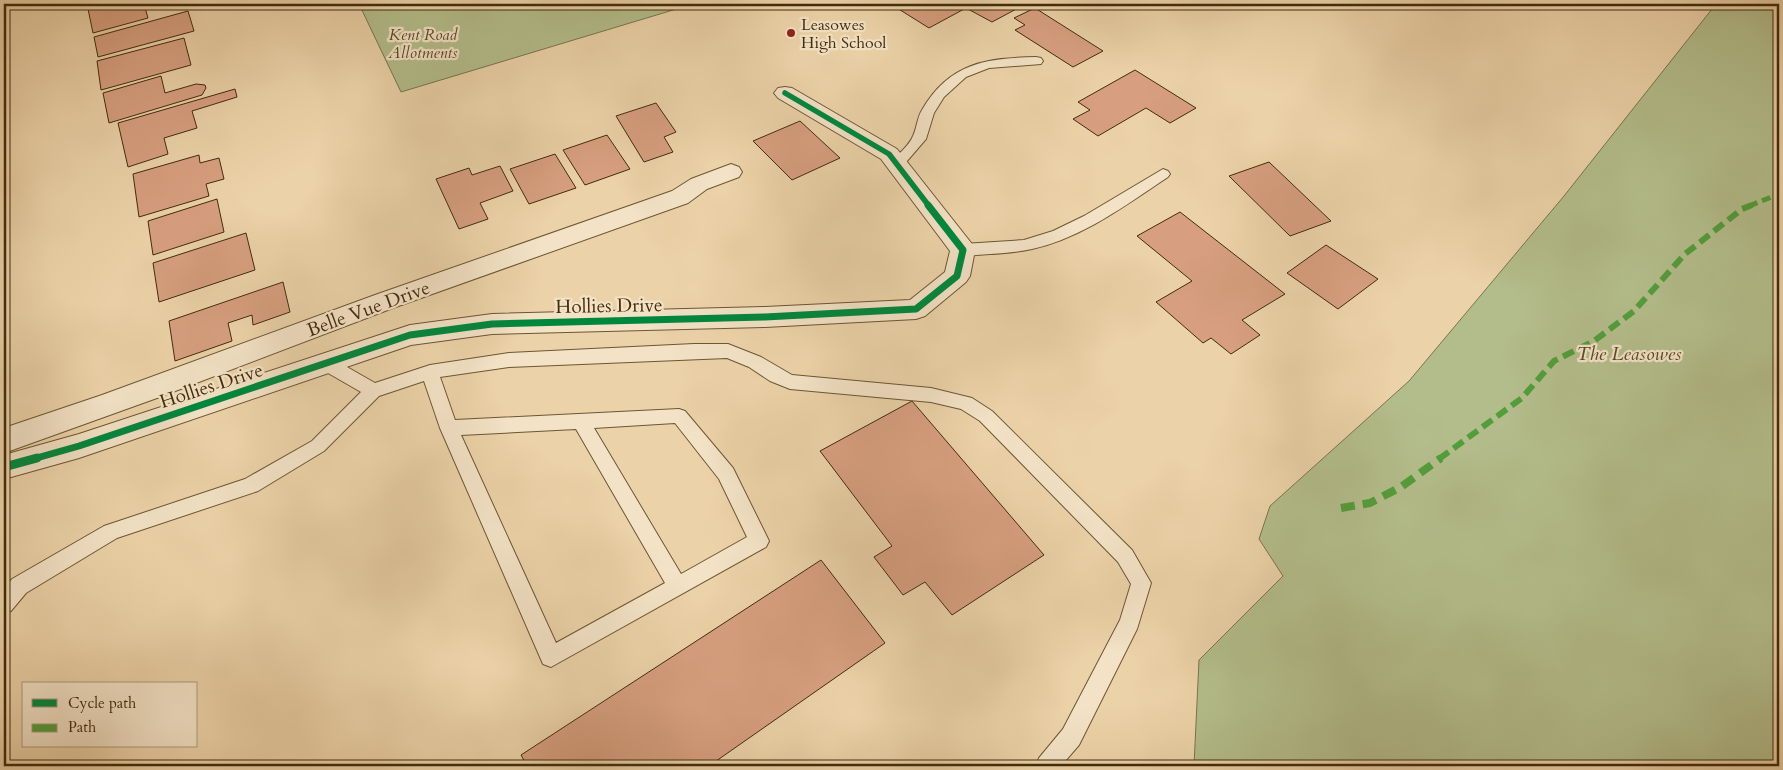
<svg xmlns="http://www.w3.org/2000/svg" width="1783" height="770" viewBox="0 0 1783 770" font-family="Cardo,serif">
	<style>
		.green { fill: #b3bd8b; stroke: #7a744c }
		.building { fill: #d79f7f; stroke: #412c0c }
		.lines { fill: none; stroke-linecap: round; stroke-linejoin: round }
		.service-casing { stroke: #6c5633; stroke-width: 2 }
		.minor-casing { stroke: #6c5633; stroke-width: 2 }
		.service { fill: #f3e2c6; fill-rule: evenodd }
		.minor { fill: #f3e2c6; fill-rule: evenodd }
		.quiet-far2 { stroke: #539d3b; stroke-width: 5; stroke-dasharray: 9 5; stroke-linecap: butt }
		.quiet-far1 { stroke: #539d3b; stroke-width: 6; stroke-dasharray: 12 6; stroke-linecap: butt }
		.quiet { stroke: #539d3b; stroke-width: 8; stroke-dasharray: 14 8; stroke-linecap: butt }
		.cycleway-far2-casing { stroke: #f3e2c6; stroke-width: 8 }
		.cycleway-far1-casing { stroke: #f3e2c6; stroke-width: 10 }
		.cycleway-casing { stroke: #f3e2c6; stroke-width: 12 }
		.cycleway-far2 { stroke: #00873e; stroke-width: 5.5 }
		.cycleway-far1 { stroke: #00873e; stroke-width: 7 }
		.cycleway { stroke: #00873e; stroke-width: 9 }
		.poi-dot { fill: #8f2418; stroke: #f3e2c6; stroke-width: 2 }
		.labels { text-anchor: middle; stroke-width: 4.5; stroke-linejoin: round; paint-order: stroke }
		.far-poi-label { font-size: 16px; fill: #412c0c; stroke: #f3e2c6; text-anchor: start }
		.far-park-label { font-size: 16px; font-style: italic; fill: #584925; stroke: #f3e2c6 }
		.street-label { font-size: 19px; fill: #412c0c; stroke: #f3e2c6 }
		.park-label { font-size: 19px; font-style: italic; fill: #584925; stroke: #f3e2c6 }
	</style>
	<rect width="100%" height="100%" fill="#ecd2a8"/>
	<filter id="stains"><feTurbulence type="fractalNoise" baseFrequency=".004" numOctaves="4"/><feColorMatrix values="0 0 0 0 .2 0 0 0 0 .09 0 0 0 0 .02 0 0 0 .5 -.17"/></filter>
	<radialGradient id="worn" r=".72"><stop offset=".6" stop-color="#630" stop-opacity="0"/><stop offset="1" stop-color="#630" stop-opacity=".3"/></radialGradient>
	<!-- green -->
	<path class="green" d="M359,4H693L401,92Z
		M1716,4H1779V766H1194L1199,660L1283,576L1259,539L1270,506L1409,381L1564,196Z"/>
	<!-- building -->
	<path class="building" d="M109,4H144L148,18L93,33L88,9Z
		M906,4H1018L1022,6L992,22L966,8L929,28L897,8Z
		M1035,8L1103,51L1073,67L1015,30L1025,25L1014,18Z
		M188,11L194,31L98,57L94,37Z
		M184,38L191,65L101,90L97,61Z
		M1135,70L1196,108L1170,123L1146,108L1098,136L1073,119L1090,110L1078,102Z
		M161,76L165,93L196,84L205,85L206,88L202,95L109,123L103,93Z
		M235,89L237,97L192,111L197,128L164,138L168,154L128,167L118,123Z
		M656,103L676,132L664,137L673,152L644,162L616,116Z
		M800,121L840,158L792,180L753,141Z
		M607,135L630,169L585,185L563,150Z
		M555,154L576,188L529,204L510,169Z
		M199,155L200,163L219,158L224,179L206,184L209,196L139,217L133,174Z
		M1269,162L1331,221L1290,236L1229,176Z
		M500,166L513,191L480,203L488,219L459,229L436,179L469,168L472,175Z
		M217,199L224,232L153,255L148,221Z
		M1180,212L1285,294L1242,320L1260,335L1231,354L1211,338L1203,343L1156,302L1192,281L1137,236Z
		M246,233L255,270L159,302L153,263Z
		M1326,245L1378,279L1338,309L1287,273Z
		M283,282L290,312L253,325L252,315L228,323L232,341L175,361L169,321Z
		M912,401L1044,555L952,615L925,582L903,595L874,557L892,546L820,451Z
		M821,560L885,643L709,766H527L521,755Z"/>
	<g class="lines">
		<defs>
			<path id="service" d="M1036,57L1041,58L1043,61L1041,64L989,68L966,77L944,97L934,113L926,139L901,168H891L889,165L891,162C898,154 909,146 913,136C917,128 917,118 922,110C949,63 986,58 1036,57Z
				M1163,169L1168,171L1170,174L1168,177C1126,205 1082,238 1032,249C1010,254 986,254 963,256L957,254L955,250L957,246L963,244L1024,240L1053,231L1084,216Z
				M694,344H728L761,357L792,375L931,388L972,398L992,411L1132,550L1151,583L1137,629L1079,745L1061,766H1036L1039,758L1063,729L1120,620L1131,584L1118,562L980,421L961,409L931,402L790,389L770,381L749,367L727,358L509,367L440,377L455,420L679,409L685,411L733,468L769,541L766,547L551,667L543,664L440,428L424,381L379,396L324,451L258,491L117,538L26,593L11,611L4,613V589L12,579L104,526L245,479L312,441L361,392L321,369L318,364L321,359L327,357L333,359L375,383L430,365L509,353ZM675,423L719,479L747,537L681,574L594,428ZM576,429L665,583L556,643L461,435Z"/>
			<path id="minor" d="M785,87L792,88L897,149L972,244L975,250L970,276L966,282L925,316L916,319L765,327L492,334L411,345L79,458L4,479V455L79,434L410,325L492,314L765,307L910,300L945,272L950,251L881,159L778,98L774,93L778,88Z
				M731,164L739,167L742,172L739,177L707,189L688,203L393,308L157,398L4,453V428L102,395L375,295L672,191L691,179Z"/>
		</defs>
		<!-- service casing -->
		<use href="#service" class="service-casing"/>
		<!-- minor casing -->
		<use href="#minor" class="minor-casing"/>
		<!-- service -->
		<use href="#service" class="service"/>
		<!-- minor -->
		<use href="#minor" class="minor"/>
		<!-- quiet-far2 -->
		<path class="quiet-far2" d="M1749,206L1779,194"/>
		<!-- quiet-far1 -->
		<path class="quiet-far1" d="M1439,459L1522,398L1554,361L1594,341L1634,311L1685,254L1742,209L1752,205"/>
		<!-- quiet -->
		<path class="quiet" d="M1341,508L1370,503L1401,487L1441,458"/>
		<defs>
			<path id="cycleway-far2" d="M785,93L889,154L929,206"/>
			<path id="cycleway-far1" d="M33,459L79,446L410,335L492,324L765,317L916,309L957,276L963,250L928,205"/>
			<path id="cycleway" d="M4,467L37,458"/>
		</defs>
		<!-- cycleway-far2 casing -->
		<use href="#cycleway-far2" class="cycleway-far2-casing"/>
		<!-- cycleway-far1 casing -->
		<use href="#cycleway-far1" class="cycleway-far1-casing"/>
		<!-- cycleway casing -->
		<use href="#cycleway" class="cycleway-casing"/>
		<!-- cycleway-far2 -->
		<use href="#cycleway-far2" class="cycleway-far2"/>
		<!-- cycleway-far1 -->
		<use href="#cycleway-far1" class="cycleway-far1"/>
		<!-- cycleway -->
		<use href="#cycleway" class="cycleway"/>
	</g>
	<!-- markers -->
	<circle class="poi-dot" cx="791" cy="33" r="5"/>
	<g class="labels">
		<!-- far-poi labels -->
		<g class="far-poi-label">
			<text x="801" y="30">Leasowes<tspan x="801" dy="18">High School</tspan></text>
		</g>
		<!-- far-park labels -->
		<g class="far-park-label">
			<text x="423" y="40">Kent Road<tspan x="423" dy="18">Allotments</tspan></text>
		</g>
		<!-- street labels -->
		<g class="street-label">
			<text transform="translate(609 305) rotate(-1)" y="7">Hollies Drive</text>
			<text transform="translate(368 308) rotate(-20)" y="7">Belle Vue Drive</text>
			<text transform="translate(211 385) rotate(-18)" y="7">Hollies Drive</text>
		</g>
		<!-- park labels -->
		<g class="park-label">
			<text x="1629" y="360">The Leasowes</text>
		</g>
	</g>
	<!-- margin -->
	<rect width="1783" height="770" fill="none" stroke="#ecd2a8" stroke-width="20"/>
	<rect x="5" y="5" width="1773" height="760" fill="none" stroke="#412c0c" stroke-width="2.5"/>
	<rect x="10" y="10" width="1763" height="750" fill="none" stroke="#412c0c"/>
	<!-- legend -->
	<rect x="22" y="682" width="175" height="65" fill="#f3e2c6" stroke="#ac997c"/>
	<rect x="32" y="699" width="25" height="8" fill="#00873e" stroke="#ac997c"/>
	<text x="68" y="708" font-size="15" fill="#412c0c">Cycle path</text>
	<rect x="32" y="724" width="25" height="8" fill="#539d3b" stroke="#ac997c"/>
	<text x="68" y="732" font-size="15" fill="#412c0c">Path</text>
	<rect width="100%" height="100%" filter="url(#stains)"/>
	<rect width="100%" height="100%" fill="url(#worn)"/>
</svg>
